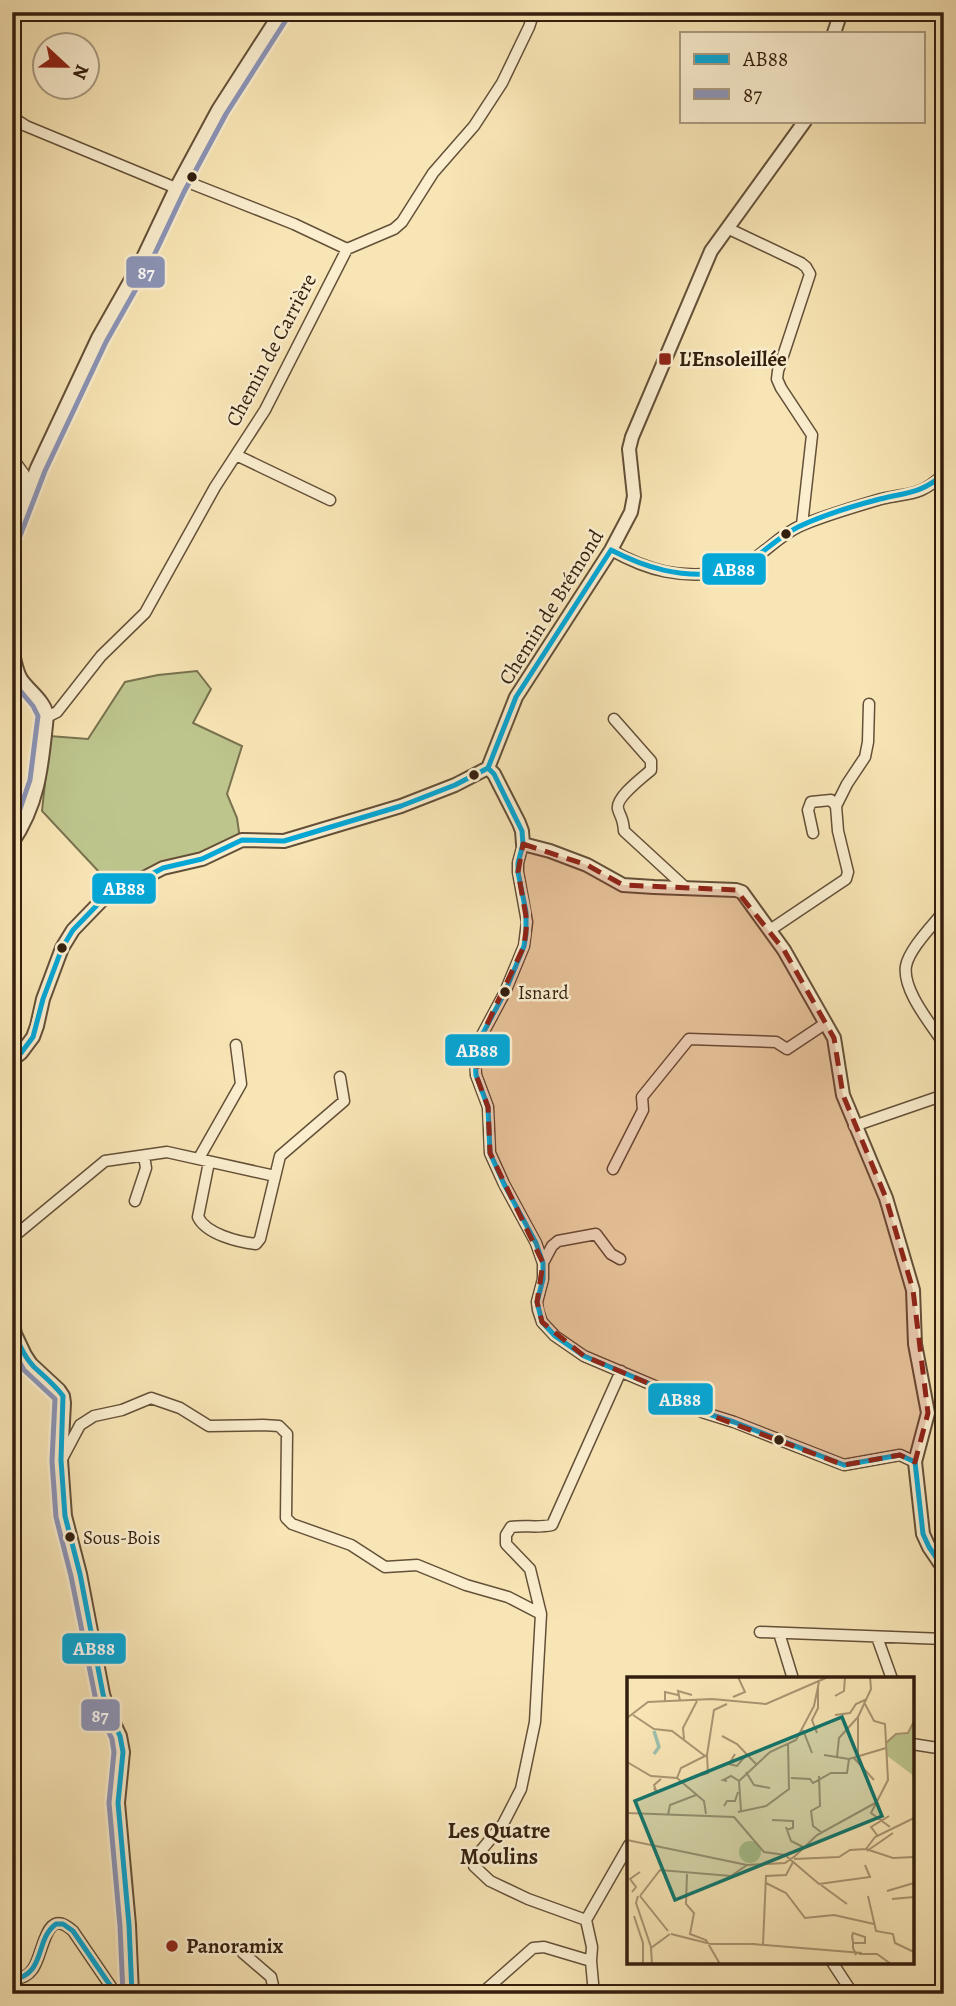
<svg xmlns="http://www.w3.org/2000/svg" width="956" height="2006" viewBox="0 0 956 2006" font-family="Alegreya,serif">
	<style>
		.green { fill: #bdc58d; stroke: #78724e; stroke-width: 2 }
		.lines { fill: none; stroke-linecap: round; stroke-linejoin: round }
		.minor-casing { stroke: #645038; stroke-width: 13 }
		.tertiary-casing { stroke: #645038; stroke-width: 16 }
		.minor { stroke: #faeecf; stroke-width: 10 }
		.tertiary { stroke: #faeecf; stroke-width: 12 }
		.bus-1-casing { stroke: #faeecf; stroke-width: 10 }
		.bus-2-casing { stroke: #faeecf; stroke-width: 10 }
		.bus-1 { stroke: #05a7d7; stroke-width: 5 }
		.bus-2 { stroke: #8b95b9; stroke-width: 5 }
		.marked { fill: #8f2418; fill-opacity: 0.2; stroke: #8f2418; stroke-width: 5; stroke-dasharray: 14 9; stroke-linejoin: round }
		.bus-dot { fill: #331e0e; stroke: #faeecf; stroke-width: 2.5 }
		.poi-dot { fill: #8f2418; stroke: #faeecf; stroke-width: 2.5 }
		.labels { text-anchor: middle; stroke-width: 5; stroke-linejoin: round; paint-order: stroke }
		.bus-label { font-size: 19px; fill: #331e0e; stroke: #faeecf; text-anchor: start }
		.street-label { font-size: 21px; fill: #331e0e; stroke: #faeecf }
		.poi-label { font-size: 21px; font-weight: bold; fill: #331e0e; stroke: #faeecf; text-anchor: start }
		.neighbourhood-label { font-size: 23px; font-weight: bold; fill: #331e0e; stroke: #faeecf }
		.inset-river { fill: none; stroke: #9dbfad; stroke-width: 3.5 }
		.inset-road { fill: none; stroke: #a99572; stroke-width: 2 }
		.view { fill: #0f766e; fill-opacity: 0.15; stroke: #0f766e; stroke-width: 3.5 }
		.inset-edge { fill: none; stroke: #331e0e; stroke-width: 3.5 }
		.line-badge { stroke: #faeecf; stroke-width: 2.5 }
		.badge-label { font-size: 19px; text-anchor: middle; font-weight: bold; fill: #fff }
	</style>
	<rect width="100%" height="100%" fill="#f8e5b5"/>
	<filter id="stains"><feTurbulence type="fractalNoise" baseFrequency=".00286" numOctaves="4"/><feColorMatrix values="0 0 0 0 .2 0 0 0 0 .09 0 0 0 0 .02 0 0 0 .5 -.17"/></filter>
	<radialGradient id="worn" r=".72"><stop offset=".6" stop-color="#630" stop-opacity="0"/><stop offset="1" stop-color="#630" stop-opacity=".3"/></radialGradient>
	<!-- green -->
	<path class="green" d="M197,671L211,689L193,723L242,746L227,794L237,818L240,839L115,889L42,811L50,736L88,739L125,682L158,675Z"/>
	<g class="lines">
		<defs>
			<path id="minor" d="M12,117L26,126L176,188
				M180,179L294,224L347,249
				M727,228L801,263L806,267L810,274L778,371L777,379L781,388L812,435L802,525
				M236,455L330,500
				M16,463L24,474V495
				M611,550C648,571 681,579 724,572C755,567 773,538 800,526C823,516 857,506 881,499C911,492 919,497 944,474
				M47,715H51L57,712L101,656L145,613L215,487L265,410L347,249L394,229L402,222L433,173L474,126L502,83L529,27L534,12
				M614,719L651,761V770C643,777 615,798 618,809C621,819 623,817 624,831L687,889
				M836,806L847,784L865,757L868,742L869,704
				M523,844L518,863V872L527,922L524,946L505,992L482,1035L475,1058L476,1075L488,1107L490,1153L504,1184L536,1243L543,1263V1279L537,1302L538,1310L542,1322L555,1336L584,1356L669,1392L702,1412L734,1422L844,1465L900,1455L915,1462
				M944,911C933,925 909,949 906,966C902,990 931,1024 944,1044
				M770,930L846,879L848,872L838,831L836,806L831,800L811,802L808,810L813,833
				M854,1126L944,1095
				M199,1158L241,1084L236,1045
				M209,1162L198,1217C206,1234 238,1242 256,1244L260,1239L280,1156L344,1101L340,1077
				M613,1169L643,1110L642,1097L689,1039L776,1042L787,1049L826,1023
				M135,1201L146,1168L144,1156
				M12,1238L105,1161L167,1152L275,1176
				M543,1263L552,1246L558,1241L596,1234L611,1254L620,1259
				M62,1459L80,1425L94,1416L122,1410L151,1398L180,1408L209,1426L263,1425L279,1426L287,1434L286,1518L292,1524L351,1545L385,1567L417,1565L466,1585L508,1597L541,1614
				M760,1632L944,1639
				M779,1633L793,1679
				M877,1637L892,1679
				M912,1744L944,1749
				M586,1920L528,1899L490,1881L474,1866V1859L503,1824L521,1789L535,1722L541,1614L530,1569L506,1544V1535L511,1527C525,1525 538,1528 552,1525L621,1371
				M586,1920L629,1845
				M586,1920L592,1947L591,1961L594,1994
				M243,1953L271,1977L275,1994
				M832,1962L853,1994
				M12,1980C20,1979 27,1977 32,1970C44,1956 44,1904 73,1931L116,1994
				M481,1994L533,1948L544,1947L591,1961"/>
			<path id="tertiary" d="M834,33L841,12
				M12,533L37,468L98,338L141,262L176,188L218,110L281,12
				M12,646C14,657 15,669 21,679C29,691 44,700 47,715C42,763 40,802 12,843
				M488,768L494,774L519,823L522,831L523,844L550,851L587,865L623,885L654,887L736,890L742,892L784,950L834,1038L843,1095L886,1198L913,1290L915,1344L928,1413L915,1462L923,1534L929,1547L944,1569
				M12,1060L21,1053L33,1037L37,1026L43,999L62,948L73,930L102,900L163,868L202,859L242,840L284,841L371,815L401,806L455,785L488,768L516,697L611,550L631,512L634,496L629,449L632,437L711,251L805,121
				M12,1318L15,1334L25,1355L31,1364L59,1390L63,1396L64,1403L61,1460L65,1516L80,1574L103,1694L108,1711L120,1736L123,1752L118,1803L129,1925L132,1994"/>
		</defs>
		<!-- minor casing -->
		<use href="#minor" class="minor-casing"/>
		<!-- tertiary casing -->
		<use href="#tertiary" class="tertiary-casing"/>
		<!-- minor -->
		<use href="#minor" class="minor"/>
		<!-- tertiary -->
		<use href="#tertiary" class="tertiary"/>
		<defs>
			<path id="bus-1" d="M611,550C646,568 680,578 720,573C752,568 770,541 798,527C823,515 853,506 880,499C908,492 920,494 944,474
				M488,768L494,774L522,831L523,844L518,863V872L526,912V934L524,946L505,992L482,1035L475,1058L476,1075L488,1107L490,1153L504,1184L536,1243L543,1263V1279L537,1302L542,1322L555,1336L584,1356L669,1392L702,1412L734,1422L844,1465L900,1455L915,1462
				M12,1060L21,1053L33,1037L43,999L62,948L73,930L102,900L163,868L202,859L242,840L284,841L401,806L455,785L488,768L516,697L611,550
				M12,1319C15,1336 22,1354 34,1367C44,1376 55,1385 63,1396L61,1460L65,1516L80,1574L103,1694L108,1711L120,1736L123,1752L118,1803L129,1925L132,1994
				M915,1462L923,1534L929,1547L944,1569
				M12,1980C47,1974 34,1940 56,1924H63L73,1931L116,1994"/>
			<path id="bus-2" d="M20,536L45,471L106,342L149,266L184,192L226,114L288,17
				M12,681L33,706L38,716L30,780L20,809L12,826
				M12,1349L24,1370L55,1399L52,1461L56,1517L71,1576L95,1696L100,1714L112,1739L114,1752L109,1803L120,1926L123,1994"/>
		</defs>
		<!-- bus-1 casing -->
		<use href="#bus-1" class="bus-1-casing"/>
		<!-- bus-2 casing -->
		<use href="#bus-2" class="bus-2-casing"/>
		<!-- bus-1 -->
		<use href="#bus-1" class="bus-1"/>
		<!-- bus-2 -->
		<use href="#bus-2" class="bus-2"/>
	</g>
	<!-- marked area -->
	<path class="marked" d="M523,844L587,865L623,885L736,890L784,950L834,1038L843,1095L886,1198L913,1290L928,1413L915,1462L900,1455L844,1465L702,1412L669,1392L584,1356L542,1322L537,1302L543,1263L490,1153L488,1107L476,1075L482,1035L524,946L527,922L518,872Z"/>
	<!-- markers -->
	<g class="bus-dot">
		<circle cx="192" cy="177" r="6"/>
		<circle cx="786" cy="534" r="6"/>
		<circle cx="474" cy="775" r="6"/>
		<circle cx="62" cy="948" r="6"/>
		<circle cx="505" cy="992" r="6"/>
		<circle cx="779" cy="1440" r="6"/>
		<circle cx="70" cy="1537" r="6"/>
	</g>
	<g class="poi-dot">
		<rect x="658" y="352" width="14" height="14" rx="3.5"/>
		<circle cx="172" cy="1946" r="7"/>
	</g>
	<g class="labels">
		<!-- bus labels -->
		<g class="bus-label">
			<text x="518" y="999">Isnard</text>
			<text x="83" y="1544">Sous-Bois</text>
		</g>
		<!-- street labels -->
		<g class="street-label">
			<text transform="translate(271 350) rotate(-62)" y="7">Chemin de Carrière</text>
			<text transform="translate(551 607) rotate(-58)" y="7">Chemin de Brémond</text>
		</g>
		<!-- poi labels -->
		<g class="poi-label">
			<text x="679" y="366">L'Ensoleillée</text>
			<text x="186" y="1953">Panoramix</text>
		</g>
		<!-- neighbourhood labels -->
		<g class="neighbourhood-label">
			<text x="499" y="1838">Les Quatre<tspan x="499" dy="26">Moulins</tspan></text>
		</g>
	</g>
	<!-- overview -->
	<g transform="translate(627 1677)">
		<rect width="287" height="287" fill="#f8e5b5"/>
		<path d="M287,44L285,82L287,99L259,78L260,65L269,58L282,57ZM112 175a11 11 0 1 1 22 0a11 11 0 1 1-22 0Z" fill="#bdc58d"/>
		<path class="inset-river" d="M27,77L32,70L27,54"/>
		<path class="inset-road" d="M208,19L217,14L218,0M106,20L118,15L111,0M53,24L51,14L65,18M38,25V15L51,18M238,27L247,44L258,47L259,65M6,38L27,52L45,54L78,79M208,38L223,36L229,27L240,22M0,41L21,25L85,22L139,27L201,0M176,53L185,76M190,56L185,43L191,31V8M95,59L110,67L129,87M57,62L56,51L70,24M108,77L102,87L110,89L120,77M231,77V40L244,12L243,0M197,78L222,82M210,80L212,61L231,40M226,80L247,103M222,82L259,71M0,85L24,99L50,101M119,95L127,108L143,111M74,98L81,96L80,78M192,99L193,129L184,134L186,149L194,155M50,101L54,91L80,78L87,33L100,27M50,101L77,124L79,137M164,101L183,102L186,106L204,96H220L222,82M100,104L96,103L104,99L112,104M27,111L30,116L27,108L34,102M97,129L100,124H108L111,115M114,134L112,104L143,75L169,63L187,29L192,5M111,135L139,129L162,112L161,67M0,136L107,140L137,175L158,178L192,207L243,200L238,188M41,138L43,128L69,118M145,143L166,144V151L159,153M159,150L164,164L176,170M263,150L244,136L261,103L259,66L269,57L281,56L287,44M250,158L244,150L262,139M0,163L120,188M239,172L248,160L287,141M240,174L266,156M167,180L190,158L250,125M167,182L212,180L223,173L239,172L266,181L287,180M60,197L59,227L67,236L63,257L79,263L93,287M139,206L159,216L178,241L207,238L247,247M194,208L220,227M260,214L287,206M5,215L9,210L3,202L13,195M11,219L9,226L24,270M13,219L33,193L104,199L120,188L158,186L168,179M13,219L41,254M241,219L249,254L266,257L268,266L287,275M265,222L287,220M7,239L16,266V287M44,257L84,267H129M226,266H238V260L226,256L225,259L226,265V271L229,278M125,267L235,276M136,267L139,199L159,198L166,185M232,277H250L264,287M25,287L24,271L43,257"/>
		<path class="view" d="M215,40L255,139L48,223L8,124Z"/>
		<rect width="287" height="287" class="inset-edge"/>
	</g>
	<g class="line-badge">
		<rect x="125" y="255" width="41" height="34" rx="7" fill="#8b95b9"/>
		<rect x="701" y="552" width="66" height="34" rx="7" fill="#05a7d7"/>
		<rect x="91" y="872" width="66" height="33" rx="7" fill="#05a7d7"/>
		<rect x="444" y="1033" width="67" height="34" rx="7" fill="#05a7d7"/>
		<rect x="647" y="1382" width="67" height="34" rx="7" fill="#05a7d7"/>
		<rect x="61" y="1632" width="66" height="33" rx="7" fill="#05a7d7"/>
		<rect x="80" y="1698" width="41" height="34" rx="7" fill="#8b95b9"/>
	</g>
	<g class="badge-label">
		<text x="146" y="279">87</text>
		<text x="734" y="576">AB88</text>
		<text x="124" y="895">AB88</text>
		<text x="477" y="1057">AB88</text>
		<text x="680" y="1406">AB88</text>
		<text x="94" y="1655">AB88</text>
		<text x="100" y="1722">87</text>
	</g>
	<!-- margin -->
	<rect width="956" height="2006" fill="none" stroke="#f8e5b5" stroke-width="42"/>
	<rect x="14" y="14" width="928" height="1978" fill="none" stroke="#331e0e" stroke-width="3.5"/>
	<rect x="21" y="21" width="914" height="1964" fill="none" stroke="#331e0e" stroke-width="2"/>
	<!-- legend -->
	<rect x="680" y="32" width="245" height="91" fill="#faeecf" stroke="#aa9b82" stroke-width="2"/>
	<rect x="694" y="54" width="35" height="10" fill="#05a7d7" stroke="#aa9b82" stroke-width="2"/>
	<text x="743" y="66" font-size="21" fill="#331e0e">AB88</text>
	<rect x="694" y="89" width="35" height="10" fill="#8b95b9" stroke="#aa9b82" stroke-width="2"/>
	<text x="743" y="102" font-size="21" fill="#331e0e">87</text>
	<!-- north arrow -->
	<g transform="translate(66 66) rotate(112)"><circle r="33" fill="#faeecf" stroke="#aa9b82" stroke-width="2"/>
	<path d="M0-5L12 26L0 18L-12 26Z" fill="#8f2418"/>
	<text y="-10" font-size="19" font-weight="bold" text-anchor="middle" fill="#331e0e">N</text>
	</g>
	<rect width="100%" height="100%" filter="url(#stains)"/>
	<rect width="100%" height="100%" fill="url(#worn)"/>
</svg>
